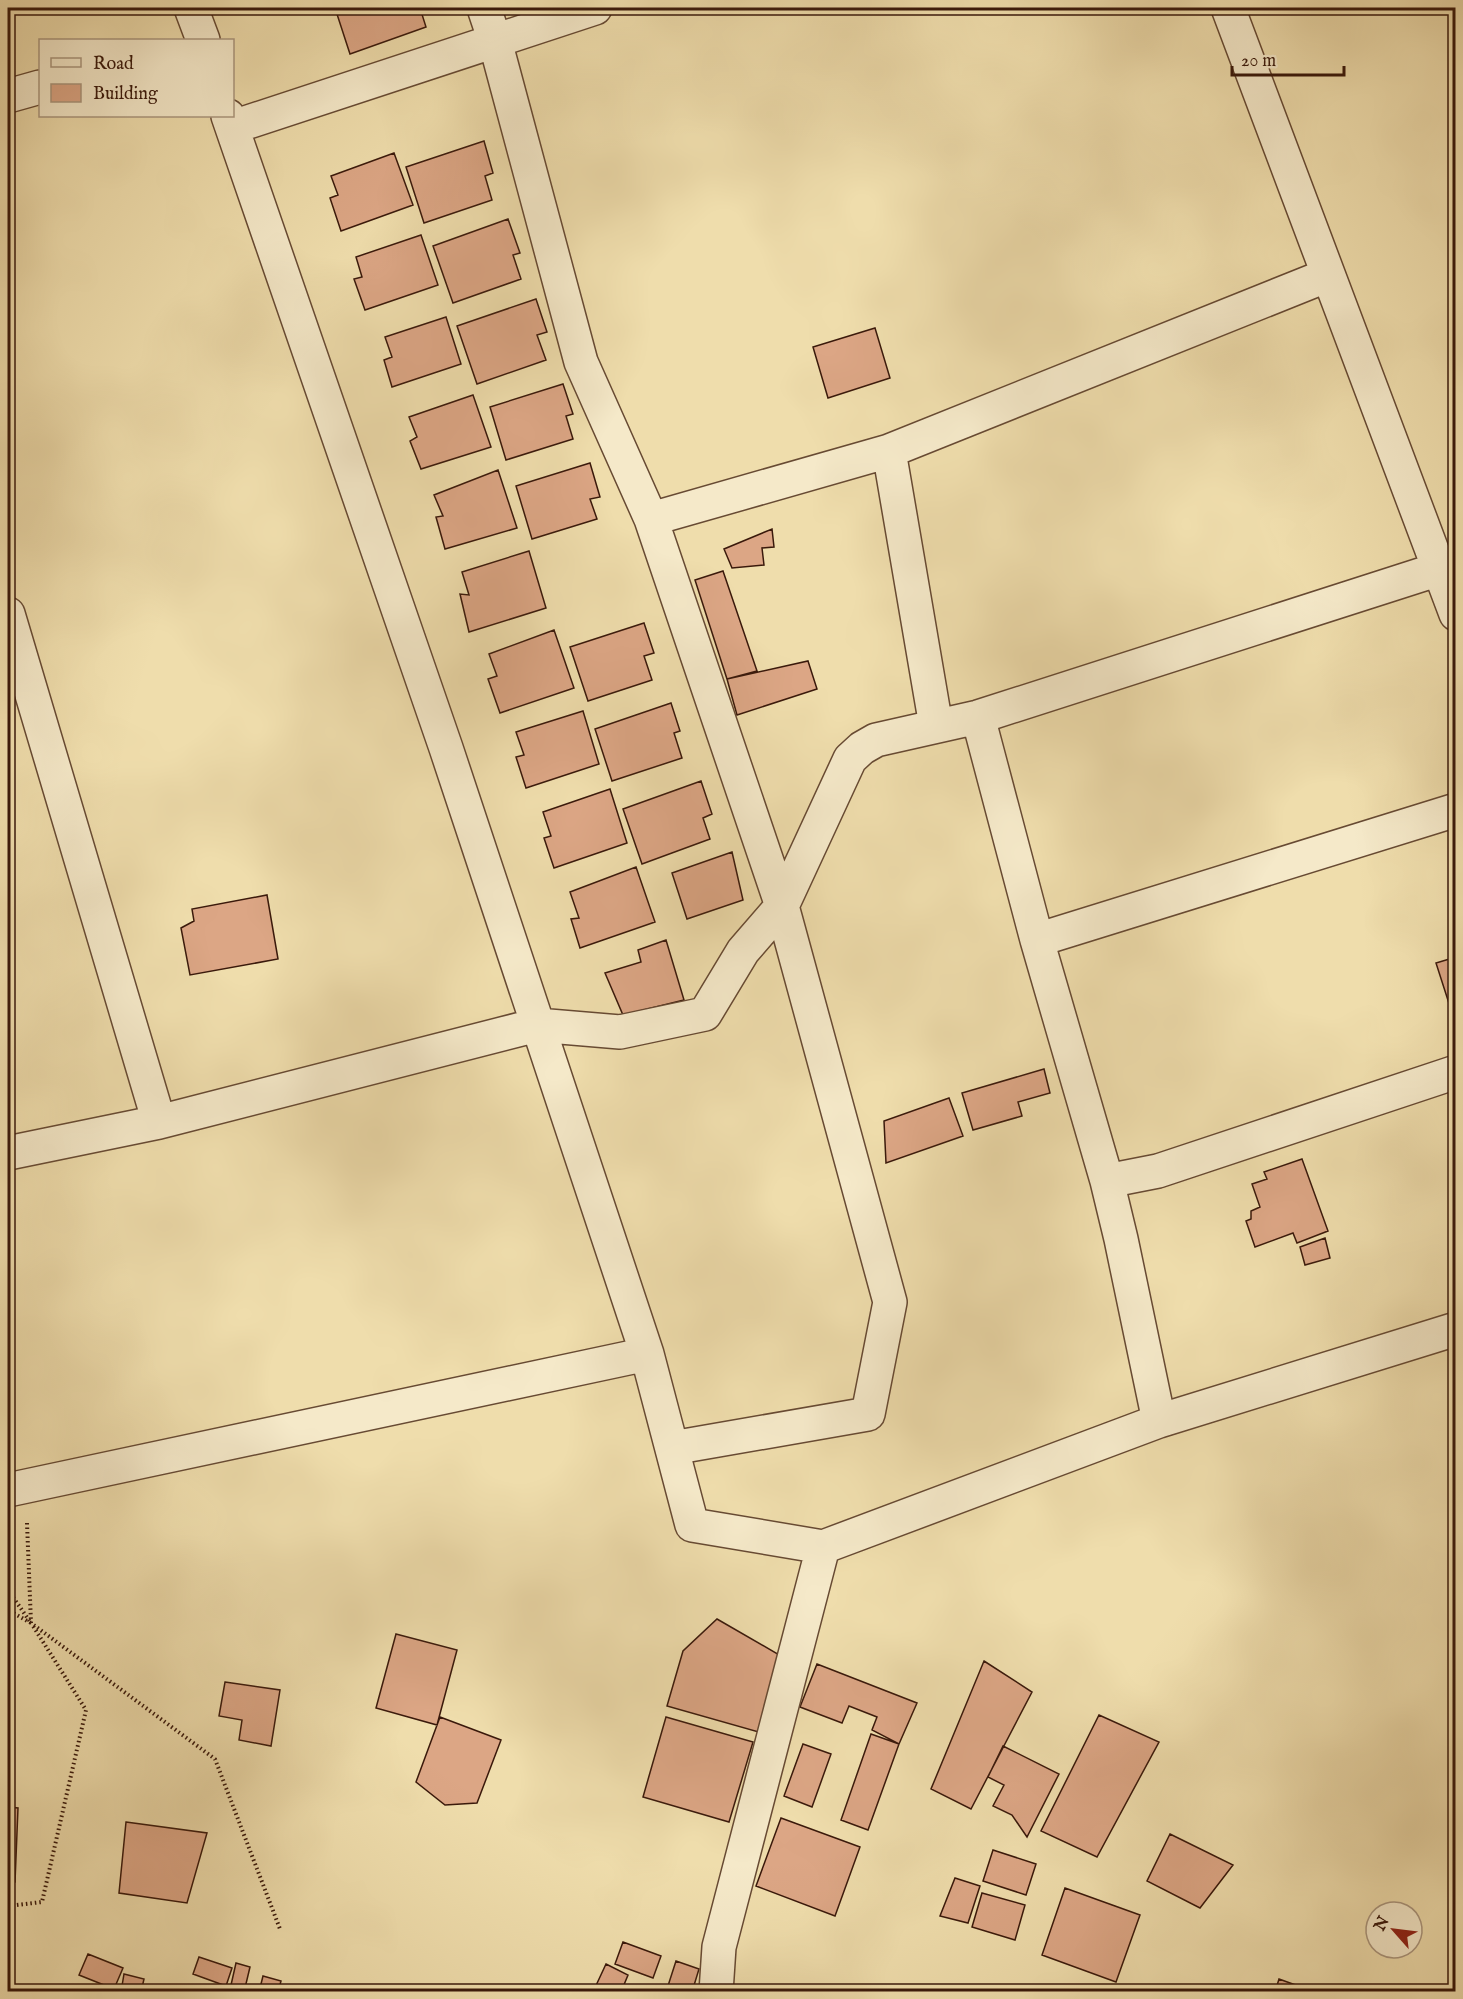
<svg xmlns="http://www.w3.org/2000/svg" width="1463" height="1999" viewBox="0 0 1463 1999" font-family="'IM FELL English',serif">
	<style>
		.building { fill: #dca685; stroke: #3a190b; stroke-width: 1.5 }
		.lines { fill: none; stroke-linecap: round; stroke-linejoin: round }
		.street-casing { stroke: #674a33; stroke-width: 36 }
		.path { stroke: #3a190b; stroke-width: 4; stroke-dasharray: 1.5 3; stroke-linecap: butt }
		.street { stroke: #f5e9c9; stroke-width: 33 }
	</style>
	<rect width="100%" height="100%" fill="#efddac"/>
	<filter id="stains"><feTurbulence type="fractalNoise" baseFrequency=".00333" numOctaves="4"/><feColorMatrix values="0 0 0 0 .2 0 0 0 0 .09 0 0 0 0 .02 0 0 0 .5 -.17"/></filter>
	<radialGradient id="worn" r=".72"><stop offset=".6" stop-color="#630" stop-opacity="0"/><stop offset="1" stop-color="#630" stop-opacity=".3"/></radialGradient>
	<!-- building -->
	<path class="building" d="M335,8H420L426,27L350,54Z
		M484,141L493,173L485,176L492,200L424,223L406,167Z
		M394,153L413,205L341,231L330,198L338,195L331,176Z
		M508,219L520,253L513,255L521,279L453,303L433,246Z
		M421,235L438,285L365,310L354,279L362,277L356,257Z
		M536,299L547,332L537,335L546,360L477,384L457,326Z
		M446,317L461,364L392,387L384,360L392,357L385,337Z
		M875,328L890,378L828,398L813,347Z
		M563,384L573,414L566,416L573,439L506,460L490,407Z
		M473,395L491,447L421,469L410,441L417,437L409,417Z
		M590,463L600,497L590,499L597,519L532,539L516,486Z
		M498,470L517,528L445,549L436,517L443,516L434,495Z
		M772,529L774,547L762,548L764,565L732,568L724,549Z
		M529,551L546,608L469,632L460,594L469,595L462,572Z
		M723,571L757,671L727,679L695,580Z
		M644,623L654,653L644,656L652,680L588,701L570,647Z
		M554,630L574,688L500,713L488,679L497,676L489,654Z
		M808,661L817,689L737,715L727,679Z
		M671,703L680,731L674,733L682,758L612,781L595,729Z
		M583,711L599,764L526,788L516,757L524,755L516,732Z
		M701,781L712,814L703,818L710,839L642,864L623,809Z
		M610,789L627,843L554,868L544,838L551,836L543,812Z
		M8,834L13,852L8,854Z
		M732,852L743,900L687,919L672,873Z
		M636,867L655,922L580,948L571,919L579,918L570,892Z
		M267,895L278,959L190,975L181,928L194,921L192,909Z
		M666,940L684,1000L623,1015L605,973L641,962L638,950Z
		M1456,957V1018L1454,1019L1436,963Z
		M1044,1069L1050,1093L1018,1102L1022,1116L973,1130L962,1093Z
		M949,1098L963,1136L886,1163L884,1121Z
		M1302,1159L1328,1231L1297,1243L1293,1233L1255,1247L1246,1221L1251,1219V1211L1260,1207L1252,1184L1267,1179L1264,1172Z
		M1325,1238L1330,1258L1305,1265L1300,1247Z
		M717,1619L788,1660L766,1734L667,1706L683,1651Z
		M396,1634L457,1650L437,1725L376,1708Z
		M984,1661L1032,1692L971,1809L931,1789Z
		M817,1664L917,1703L899,1744L872,1730L877,1717L849,1706L842,1723L800,1707Z
		M225,1682L280,1690L271,1746L239,1740L242,1720L219,1716Z
		M1099,1715L1159,1742L1097,1857L1041,1831Z
		M440,1717L501,1740L477,1803L445,1805L416,1782Z
		M666,1717L753,1742L729,1822L643,1797Z
		M871,1734L899,1744L868,1830L841,1820Z
		M803,1744L831,1754L812,1807L784,1796Z
		M1003,1746L1059,1774L1027,1837L1012,1815L993,1806L1004,1785L988,1777Z
		M8,1807L18,1808L15,1882L8,1881Z
		M781,1818L860,1847L835,1916L756,1886Z
		M126,1822L207,1833L187,1903L119,1893Z
		M1170,1834L1233,1865L1200,1908L1147,1881Z
		M993,1850L1036,1864L1026,1895L983,1881Z
		M955,1878L980,1886L968,1923L940,1916Z
		M1065,1888L1140,1915L1116,1982L1042,1955Z
		M982,1893L1025,1905L1015,1940L972,1927Z
		M623,1942L661,1956L653,1978L615,1964Z
		M88,1954L123,1968L114,1989L79,1975Z
		M199,1957L232,1968L226,1986L193,1974Z
		M676,1961L699,1969L692,1992H666Z
		M236,1963L250,1967L245,1988L231,1985Z
		M606,1964L628,1975L621,1992H593Z
		M124,1974L144,1979L141,1992H121Z
		M263,1976L281,1981L278,1992H259Z
		M1279,1979L1315,1992H1275Z
		M288,1985L308,1992H286Z"/>
	<g class="lines">
		<defs>
			<path id="street" d="M191,8L203,40
				M484,8L495,41L581,362L651,519L782,906L890,1302L868,1414L672,1448
				M1228,8L1456,614
				M8,96L40,87
				M228,116L446,748L647,1354L692,1525L823,1547L719,1947L716,1992
				M233,127L595,8
				M651,519L889,451
				M8,614L159,1122
				M978,717L1037,940L1107,1181L1121,1239L1159,1421
				M936,726L889,451L1328,275
				M1037,940L1456,810
				M8,1153L159,1122L537,1025L620,1032L705,1014L743,951L782,906L850,759L862,748L876,740L978,717L1439,569
				M1107,1181L1158,1171L1456,1072
				M8,1490L647,1354
				M823,1547L1159,1421L1456,1329"/>
		</defs>
		<!-- street casing -->
		<use href="#street" class="street-casing"/>
		<!-- path -->
		<path class="path" d="M27,1523L31,1623L215,1759L280,1929
			M8,1590L31,1623L8,1610
			M8,1906L42,1902L86,1710L33,1626"/>
		<!-- street -->
		<use href="#street" class="street"/>
	</g>
	<!-- margin -->
	<rect width="1463" height="1999" fill="none" stroke="#efddac" stroke-width="30"/>
	<rect x="9" y="9" width="1445" height="1981" fill="none" stroke="#3a190b" stroke-width="3"/>
	<rect x="15" y="15" width="1433" height="1969" fill="none" stroke="#3a190b" stroke-width="1.5"/>
	<!-- legend -->
	<rect x="39" y="39" width="195" height="78" fill="#f5e9c9" stroke="#aa967d" stroke-width="1.5"/>
	<rect x="51" y="58" width="30" height="9" fill="#f5e9c9" stroke="#aa967d" stroke-width="1.5"/>
	<text x="93" y="69" font-size="18" fill="#3a190b">Road</text>
	<rect x="51" y="84" width="30" height="18" fill="#dca685" stroke="#aa967d" stroke-width="1.5"/>
	<text x="93" y="99" font-size="18" fill="#3a190b">Building</text>
	<!-- north arrow -->
	<g transform="translate(1394 1930) rotate(298)"><circle r="28" fill="#f5e9c9" stroke="#aa967d" stroke-width="1.5"/>
	<path d="M0-4.5L10 22L0 15L-10 22Z" fill="#8f2418"/>
	<text y="-9" font-size="16" font-weight="bold" text-anchor="middle" fill="#3a190b">N</text>
	</g>
	<!-- scale -->
	<path d="M1232 66v9h112v-9" fill="none" stroke="#3a190b" stroke-width="3"/>
	<text x="1241" y="66" font-size="18" fill="#3a190b" stroke="#f5e9c9" stroke-width="4.5" paint-order="stroke">20 m</text>
	<rect width="100%" height="100%" filter="url(#stains)"/>
	<rect width="100%" height="100%" fill="url(#worn)"/>
</svg>
